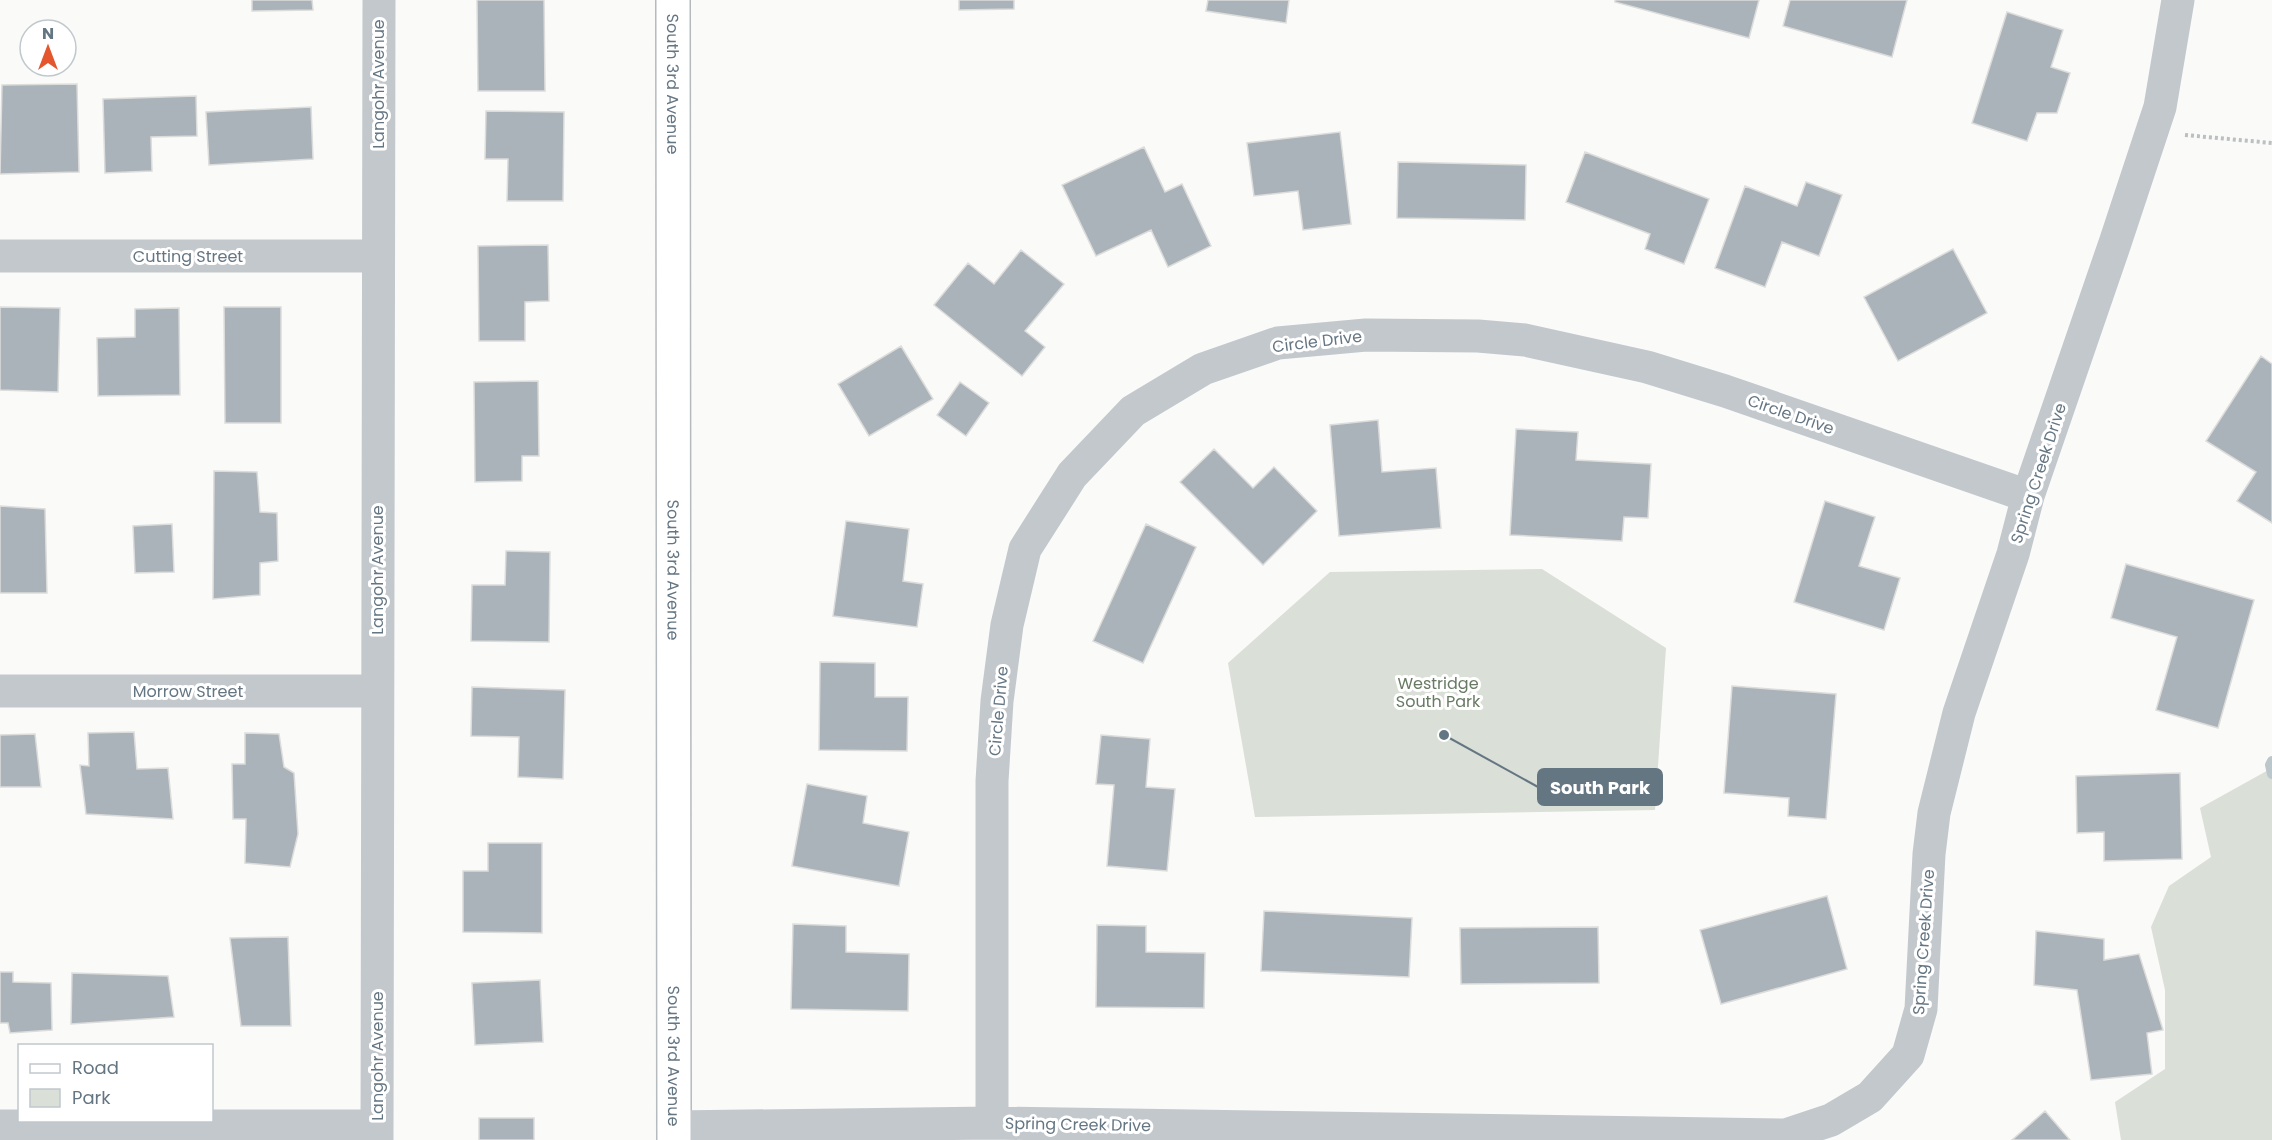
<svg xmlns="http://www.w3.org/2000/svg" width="2272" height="1140" viewBox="0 0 2272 1140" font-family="Poppins,sans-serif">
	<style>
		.green { fill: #dadfd7 }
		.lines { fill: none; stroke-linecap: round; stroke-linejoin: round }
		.stream { stroke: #bbc7cb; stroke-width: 10 }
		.building { fill: #aab3b9; stroke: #dcdcda; stroke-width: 1.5 }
		.major-casing { stroke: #b5babe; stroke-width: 36 }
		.path { stroke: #bbbfc2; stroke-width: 4; stroke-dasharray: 3 3; stroke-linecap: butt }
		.minor { stroke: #c3c8cc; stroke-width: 33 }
		.major { stroke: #fff; stroke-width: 33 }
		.labels { text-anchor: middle; stroke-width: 6; stroke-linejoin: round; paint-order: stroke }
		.street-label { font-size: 16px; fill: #657683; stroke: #fff }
		.park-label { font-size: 16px; fill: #687a64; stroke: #fff }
		.leader { fill: none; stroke: #657683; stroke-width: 2 }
		.callout-dot { fill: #657683; stroke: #fff; stroke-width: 2 }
		.callout { fill: #657683; stroke: #657683; stroke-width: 2 }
		.callout-label { font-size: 18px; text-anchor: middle; font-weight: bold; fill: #fff }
	</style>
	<rect width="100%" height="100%" fill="#fafaf8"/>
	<!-- green -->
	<path class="green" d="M1542,569L1666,648L1655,810L1255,817L1228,663L1330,572Z
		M2272,768V1140H2121L2115,1102L2165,1069V990L2151,927L2169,886L2211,857L2200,808Z"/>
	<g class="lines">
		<!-- stream -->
		<path class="stream" d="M2272,761L2270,765L2272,774"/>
	</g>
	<!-- building -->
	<path class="building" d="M252,0H312L313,10L252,11Z
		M477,0H544L545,91H478Z
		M959,0H1014V9L959,10Z
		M1208,0H1289L1286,23L1206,11Z
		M1615,0H1759L1749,38L1615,2Z
		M1790,0H1907L1892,57L1783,26Z
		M2007,12L2063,30L2051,67L2070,73L2057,113H2037L2027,141L1972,123Z
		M77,84L79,172L0,174L2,85Z
		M196,96L197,136L151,137L152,171L105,173L103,99Z
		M311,107L313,159L209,165L206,112Z
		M486,111L564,112L563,201H507L508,159H485Z
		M1340,132L1351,224L1303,230L1298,191L1254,196L1247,143Z
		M1144,147L1165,192L1182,184L1211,246L1168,267L1151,230L1096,256L1062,185Z
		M1585,152L1709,199L1684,264L1645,249L1650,234L1566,202Z
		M1398,162L1526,165L1525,220L1397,218Z
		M1806,182L1842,195L1819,256L1782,242L1765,287L1715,268L1745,186L1797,206Z
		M548,245L549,301L525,302V341H479L478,246Z
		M1953,249L1987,313L1898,361L1864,297Z
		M1021,250L1064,284L1025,331L1045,347L1022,376L934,305L968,263L994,284Z
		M0,307L60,308L58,392L0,390Z
		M224,307H281V423H225Z
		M179,308L180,395L98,396L97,338L135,337V309Z
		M901,346L933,399L869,436L838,384Z
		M2261,356L2272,364V523L2237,501L2256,472L2206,441Z
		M538,381L539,456H522V481L475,482L474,382Z
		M960,382L989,403L966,436L937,415Z
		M1378,420L1382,472L1436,468L1441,528L1339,536L1330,425Z
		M1516,429L1578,432L1576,460L1651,464L1648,518L1624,517L1622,541L1510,535Z
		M1214,449L1253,488L1274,467L1317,511L1263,565L1180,482Z
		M214,471L257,472L260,512L277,513L278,561L260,563V595L213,599Z
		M1825,501L1875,517L1859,566L1900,578L1884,630L1794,602Z
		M0,506L45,509L47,593H0Z
		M846,521L909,529L903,581L923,584L917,627L833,616Z
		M172,524L174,572L135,573L133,526Z
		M1146,524L1196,547L1143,663L1093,641Z
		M506,551L550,552L549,642L471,641L472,585H505Z
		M2126,564L2254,600L2218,728L2156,710L2177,637L2111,618Z
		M820,662L875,663V697H908L907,751L819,750Z
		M1732,686L1836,694L1826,819L1788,816L1789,798L1724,793Z
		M472,687L565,690L563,779L518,777L519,737L471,736Z
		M134,732L137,769L168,768L173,819L86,814L80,765L89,766L88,733Z
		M245,733L279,734L284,767L294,773L298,834L290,867L245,863L246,819H233L232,764H245Z
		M35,734L41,787H0V735Z
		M1101,735L1150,739L1146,787L1175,789L1167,871L1107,866L1114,785L1096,784Z
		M2180,773L2182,859L2104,861V832L2077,833L2076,776Z
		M807,784L867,796L863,823L909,832L899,886L792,866Z
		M488,843H542V933L463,932V871H488Z
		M1827,896L1847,969L1721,1004L1700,930Z
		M1264,911L1412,918L1409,977L1261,971Z
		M793,924L846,926V952L909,954L908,1011L791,1009Z
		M1097,925L1146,926V952L1205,953L1204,1008L1096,1007Z
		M1598,927L1599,983L1461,984L1460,928Z
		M2036,931L2104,939V960L2139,954L2163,1030L2147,1033L2152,1074L2091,1080L2077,990L2034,985Z
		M288,937L291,1026H241L230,938Z
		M0,972H13V982L51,983L52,1030L10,1033L8,1023H0Z
		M72,973L168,976L174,1017L71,1024Z
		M540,980L543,1042L475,1045L472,983Z
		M2045,1111L2070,1140H2012Z
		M479,1118H534V1140H479Z"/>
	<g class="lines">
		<defs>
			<g id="major">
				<path id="s1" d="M673,0L674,1140"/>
			</g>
		</defs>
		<!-- major casing -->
		<use href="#major" class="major-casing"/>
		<!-- path -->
		<path class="path" d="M2185,135L2272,143"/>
		<!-- minor -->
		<path class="minor" d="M0,256H377
			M0,691H377
			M992,1123V781L997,701L1007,625L1025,549L1072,475L1133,411L1203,369L1278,343L1366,335L1478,336L1525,340L1647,367L1725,391L2028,496
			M0,1126H377
			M674,1127L992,1123L1786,1135L1831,1120L1870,1097L1908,1055L1921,1009L1929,854L1934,813L1959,713L2013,554L2028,496L2115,243L2160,107L2178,0
			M377,1140L379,0"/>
		<!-- major -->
		<use href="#major" class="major"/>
	</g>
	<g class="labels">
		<!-- street labels -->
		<g class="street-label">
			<text transform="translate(378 84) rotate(-90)" y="6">Langohr Avenue</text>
			<text dy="6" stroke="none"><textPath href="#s1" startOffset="84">South 3rd Avenue</textPath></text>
			<text x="188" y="262">Cutting Street</text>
			<text transform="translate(1317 341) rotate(-7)" y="6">Circle Drive</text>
			<text transform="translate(1791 414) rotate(19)" y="6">Circle Drive</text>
			<text transform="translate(2038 473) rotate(-72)" y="6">Spring Creek Drive</text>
			<text transform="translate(377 570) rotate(-90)" y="6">Langohr Avenue</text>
			<text dy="6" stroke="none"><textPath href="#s1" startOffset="570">South 3rd Avenue</textPath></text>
			<text x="188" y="697">Morrow Street</text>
			<text transform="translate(998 711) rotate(-85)" y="6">Circle Drive</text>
			<text transform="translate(1923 942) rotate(-86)" y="6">Spring Creek Drive</text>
			<text transform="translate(377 1056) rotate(-90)" y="6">Langohr Avenue</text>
			<text dy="6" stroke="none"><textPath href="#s1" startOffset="1056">South 3rd Avenue</textPath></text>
			<text transform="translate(1078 1124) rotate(1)" y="6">Spring Creek Drive</text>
		</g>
		<!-- park labels -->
		<g class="park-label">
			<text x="1438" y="689">Westridge<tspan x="1438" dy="18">South Park</tspan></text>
		</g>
	</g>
	<!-- callouts -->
	<path class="leader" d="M1444 735L1538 787"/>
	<circle class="callout-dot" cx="1444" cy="735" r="6"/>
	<rect class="callout" x="1538" y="769" width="124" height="36" rx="6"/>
	<g class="callout-label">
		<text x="1600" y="794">South Park</text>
	</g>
	<!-- legend -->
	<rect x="18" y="1044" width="195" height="78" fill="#ffffff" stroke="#c1c8cd" stroke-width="1.5"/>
	<rect x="30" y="1064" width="30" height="9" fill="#ffffff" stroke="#c1c8cd" stroke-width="1.5"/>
	<text x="72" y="1074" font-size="18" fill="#657683">Road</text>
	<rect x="30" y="1089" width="30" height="18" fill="#dadfd7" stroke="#c1c8cd" stroke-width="1.5"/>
	<text x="72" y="1104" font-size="18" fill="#657683">Park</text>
	<!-- north arrow -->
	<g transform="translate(48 48)"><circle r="28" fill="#ffffff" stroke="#c1c8cd" stroke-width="1.5"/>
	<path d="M0-4.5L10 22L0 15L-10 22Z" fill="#e4572e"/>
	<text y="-9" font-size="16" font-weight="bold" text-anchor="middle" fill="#657683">N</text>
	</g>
</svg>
